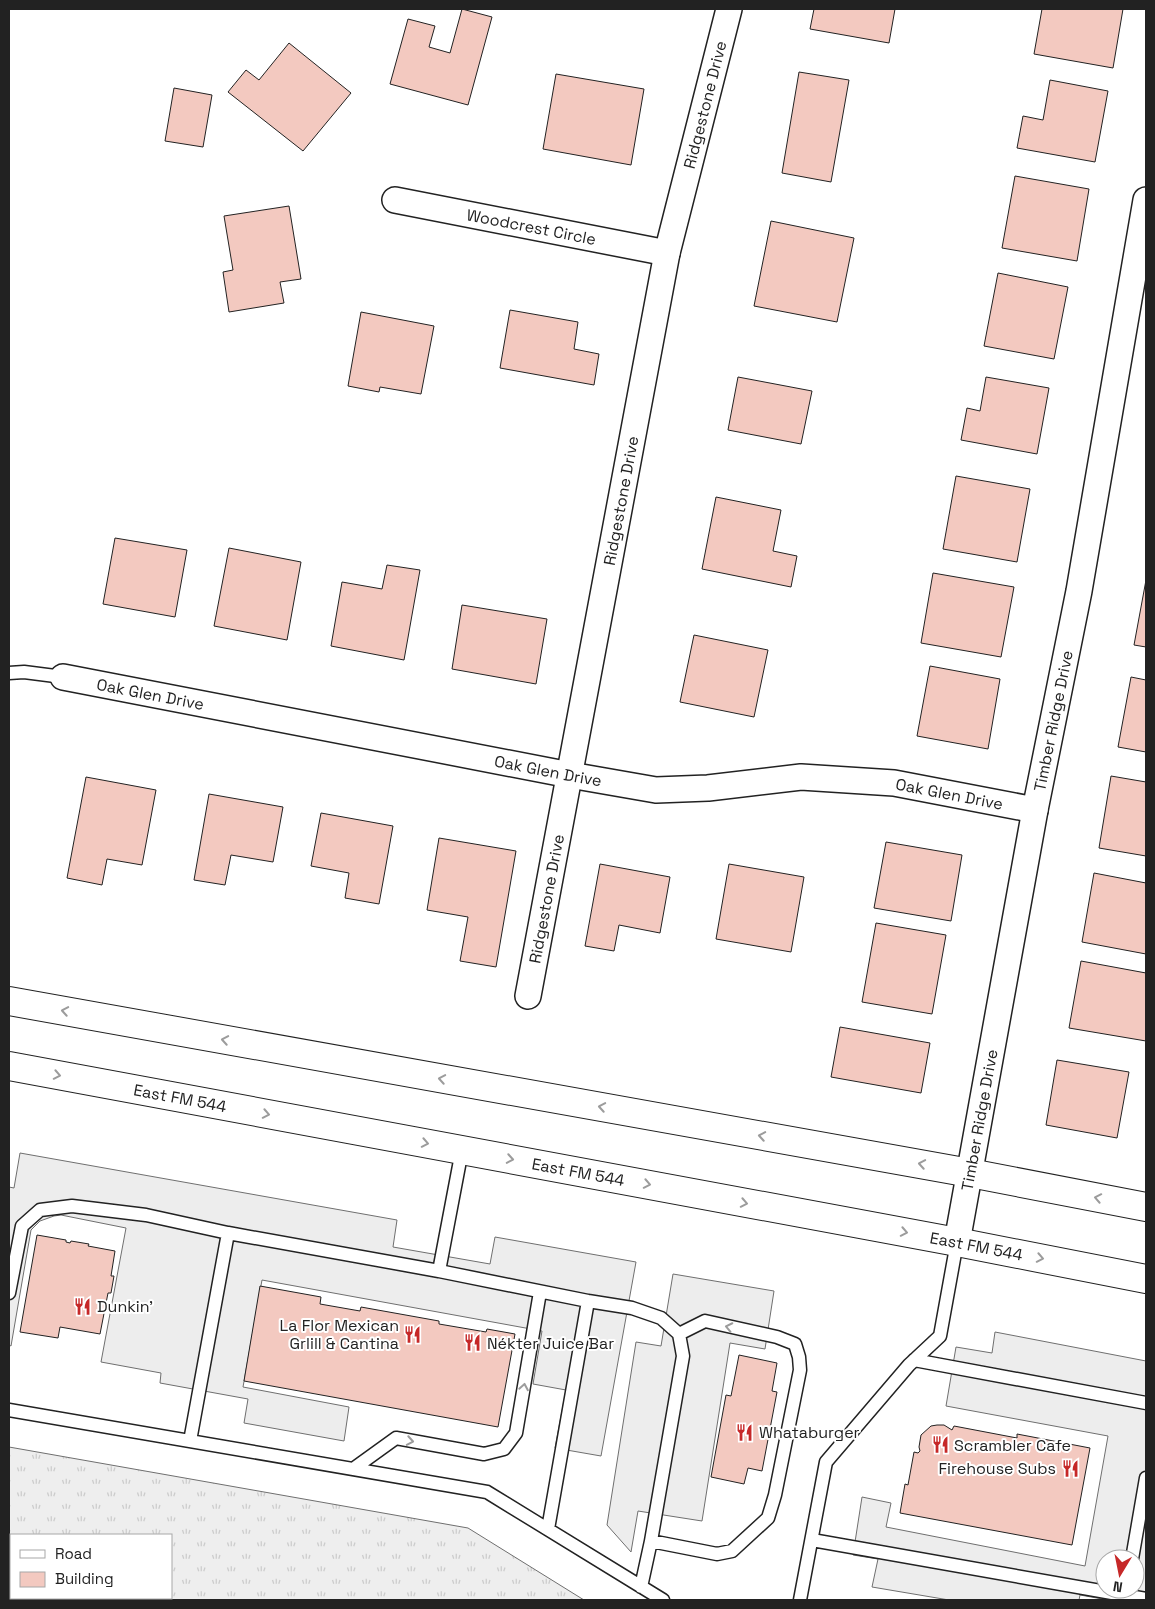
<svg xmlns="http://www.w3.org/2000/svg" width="1155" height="1609" viewBox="0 0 1155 1609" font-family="'Space Grotesk',sans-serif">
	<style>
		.grass { fill: url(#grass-tufts); stroke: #6f6f6f; fill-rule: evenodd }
		.parking { fill: #ededed; stroke: #6f6f6f; fill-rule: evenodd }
		.building { fill: #f3c9c0; stroke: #222 }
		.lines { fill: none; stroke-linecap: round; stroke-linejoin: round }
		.lane-casing { stroke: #222; stroke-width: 15 }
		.street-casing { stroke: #222; stroke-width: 28 }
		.primary-casing { stroke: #222; stroke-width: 30 }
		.lane { stroke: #fff; stroke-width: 12 }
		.street { stroke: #fff; stroke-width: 25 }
		.primary { stroke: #fff; stroke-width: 28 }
		.oneway { stroke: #9c9c9c }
		.labels { text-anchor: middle; stroke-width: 4; stroke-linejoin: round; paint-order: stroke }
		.street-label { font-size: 16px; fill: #222; stroke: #fff }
		.poi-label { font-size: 16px; fill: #222; stroke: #fff; text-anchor: start }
	</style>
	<defs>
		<pattern id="grass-tufts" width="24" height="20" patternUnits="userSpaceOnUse" patternTransform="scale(1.25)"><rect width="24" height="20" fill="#eee"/><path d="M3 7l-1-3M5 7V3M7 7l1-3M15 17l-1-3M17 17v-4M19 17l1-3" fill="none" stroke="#ccc"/></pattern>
	</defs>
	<rect width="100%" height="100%" fill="#fff"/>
	<!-- grass -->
	<path class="grass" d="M9,1447L468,1528L584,1600H9ZM11,1535H171V1598H11Z"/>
	<!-- parking -->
	<path class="parking" d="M20,1153L397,1220L393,1247L490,1264L495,1237L636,1262L601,1456L555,1448L566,1390L533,1384L542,1331L262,1280L243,1387L349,1407L344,1441L244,1423L248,1399L160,1383L161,1373L101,1362L126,1228L61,1215L54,1216L40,1221L31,1230L11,1346L9,1345V1187L14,1188Z
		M673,1274L774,1291L765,1349L730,1343L702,1521L638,1511L631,1552L607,1525L636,1342L661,1346Z
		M995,1332L1146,1361V1600H1108L1080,1595L1079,1600H949L872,1587L878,1559L853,1555L862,1497L891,1503L886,1527L1085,1566L1108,1436L946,1406L956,1347L992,1353ZM1105,1559H1135V1589H1105Z"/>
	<!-- building -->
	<path class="building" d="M462,9L492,17L468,105L390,84L408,19L435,26L429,47L450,53Z
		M814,9H895L889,43L810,29Z
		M1042,9H1123L1113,68L1034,54Z
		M289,43L351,93L303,151L228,92L246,70L259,80Z
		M799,72L849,80L831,182L782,173Z
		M556,74L644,89L631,165L543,149Z
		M1050,80L1108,91L1095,162L1017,148L1023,116L1043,120Z
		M174,88L212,95L203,147L165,141Z
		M1015,176L1089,189L1077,261L1002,248Z
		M289,206L301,279L280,282L284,303L229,312L223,272L233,270L224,216Z
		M771,221L854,238L837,322L754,306Z
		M998,273L1068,287L1054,359L984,346Z
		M510,310L578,322L574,349L599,354L594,385L500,368Z
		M361,312L434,326L421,394L380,387L379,392L348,386Z
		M738,377L812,391L801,444L728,430Z
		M986,377L1049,388L1037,454L961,440L967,408L980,411Z
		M956,476L1030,489L1017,562L943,549Z
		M716,497L781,510L773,551L797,556L791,587L702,569Z
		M115,538L187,550L175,617L103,604Z
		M229,548L301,562L287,640L214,626Z
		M387,565L420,570L404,660L331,646L342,582L382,589Z
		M933,573L1014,587L1001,657L921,643Z
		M1146,580V647L1134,645Z
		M462,605L547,619L536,684L452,669Z
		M694,635L768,650L754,717L680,702Z
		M930,666L1000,679L988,749L917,736Z
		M1131,677L1146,680V752L1118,747Z
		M1111,776L1146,782V856L1099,848Z
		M86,777L156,790L142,865L107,859L102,885L67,878Z
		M209,794L283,807L273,862L231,855L225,885L194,880Z
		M321,813L393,826L379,904L345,898L349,873L311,866Z
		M439,838L516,851L496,967L460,961L468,917L427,910Z
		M886,842L962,855L951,921L874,908Z
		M600,864L670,877L660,933L619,925L614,951L585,946Z
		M729,864L804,877L791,952L716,939Z
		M1094,873L1146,883V954L1082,942Z
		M876,923L946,935L932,1014L862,1002Z
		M1081,961L1146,973V1041L1069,1028Z
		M840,1027L930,1043L921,1093L831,1077Z
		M1057,1060L1129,1072L1117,1138L1046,1125Z
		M37,1235L66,1240V1242L70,1243L71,1241L89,1244L88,1246L115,1251L111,1276H114L111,1293H108L100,1334L60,1327L58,1338L20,1332Z
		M260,1286L321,1297L320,1304L360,1311L361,1307L439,1321V1324L486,1332L487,1329L515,1334L498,1427L244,1381Z
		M739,1355L777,1363L772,1391L777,1392L762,1471L748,1468L744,1484L711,1477L726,1395L731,1396Z
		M937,1425H944L952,1430L954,1426L1017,1438V1434L1090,1448L1072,1545L900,1513L905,1484L908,1485L914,1452L918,1453L920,1451L919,1447L921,1435L931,1426Z"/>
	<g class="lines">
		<defs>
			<path id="lane" d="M9,673L24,672L63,677
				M462,1150L439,1271L588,1301L632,1308L661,1318L679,1334L683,1356L651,1541L641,1587
				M9,1293L22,1226L40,1210L72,1206L146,1215L228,1233
				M914,1360L1146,1403
				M9,1410L487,1492L663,1600
				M190,1441L228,1233L439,1271
				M353,1469L396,1438L484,1454L504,1449L516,1433L540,1292
				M548,1529L588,1301
				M812,1540L1146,1599
				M651,1541L717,1554L732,1551L768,1518L775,1495L800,1370L799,1357L795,1344L777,1337L705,1321L679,1334
				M1132,1559L1146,1478
				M800,1600L826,1462L909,1365L940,1336L957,1242"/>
			<g id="street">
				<path id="s1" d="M395,200L667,253"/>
				<path id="s2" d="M63,677L570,775L656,790L708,788L801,777L894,783L1035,810"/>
				<path id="s3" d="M528,996L667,253L729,9"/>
				<path id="s4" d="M957,1242L1035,810L1079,591L1146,200"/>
			</g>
			<g id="primary">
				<path d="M9,1001L970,1173L1146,1207"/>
				<path id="s5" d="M9,1066L957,1242L1146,1279"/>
			</g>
		</defs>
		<!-- lane casing -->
		<use href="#lane" class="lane-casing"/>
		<!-- street casing -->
		<use href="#street" class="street-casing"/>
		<!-- primary casing -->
		<use href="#primary" class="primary-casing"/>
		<!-- lane -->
		<use href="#lane" class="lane"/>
		<!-- street -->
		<use href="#street" class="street"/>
		<!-- primary -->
		<use href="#primary" class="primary"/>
	</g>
	<!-- one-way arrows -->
	<defs><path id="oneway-chevron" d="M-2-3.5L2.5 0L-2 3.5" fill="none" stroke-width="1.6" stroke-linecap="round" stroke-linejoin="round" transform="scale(1.25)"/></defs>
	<g class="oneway">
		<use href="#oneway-chevron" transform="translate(65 1011) rotate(-170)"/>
		<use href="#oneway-chevron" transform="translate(225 1040) rotate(-170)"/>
		<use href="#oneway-chevron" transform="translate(57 1075) rotate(11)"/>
		<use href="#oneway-chevron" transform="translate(442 1079) rotate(-170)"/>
		<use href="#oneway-chevron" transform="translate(602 1107) rotate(-170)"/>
		<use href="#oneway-chevron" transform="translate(266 1114) rotate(11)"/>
		<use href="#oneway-chevron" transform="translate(762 1136) rotate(-170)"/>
		<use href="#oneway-chevron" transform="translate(425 1143) rotate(11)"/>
		<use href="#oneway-chevron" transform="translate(510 1159) rotate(10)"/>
		<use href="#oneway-chevron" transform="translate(922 1164) rotate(-170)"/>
		<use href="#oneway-chevron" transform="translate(647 1184) rotate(11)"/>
		<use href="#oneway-chevron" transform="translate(1098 1198) rotate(-169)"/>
		<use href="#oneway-chevron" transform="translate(744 1203) rotate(11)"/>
		<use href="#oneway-chevron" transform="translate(904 1232) rotate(11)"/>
		<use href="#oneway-chevron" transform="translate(1040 1258) rotate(11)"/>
		<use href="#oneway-chevron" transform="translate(729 1327) rotate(-168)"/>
		<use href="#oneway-chevron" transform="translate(524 1387) rotate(-80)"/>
		<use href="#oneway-chevron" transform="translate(410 1441) rotate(10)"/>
	</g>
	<!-- icons -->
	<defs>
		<symbol id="restaurant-bare" viewBox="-9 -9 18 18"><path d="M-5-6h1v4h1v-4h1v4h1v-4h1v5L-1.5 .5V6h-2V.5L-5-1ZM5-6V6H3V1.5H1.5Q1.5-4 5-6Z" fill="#c62828" stroke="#fff" stroke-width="2.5" paint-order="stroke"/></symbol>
	</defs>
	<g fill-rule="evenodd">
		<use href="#restaurant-bare" x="70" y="1294" width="25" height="25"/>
		<use href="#restaurant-bare" x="400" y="1322" width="25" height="25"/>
		<use href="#restaurant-bare" x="460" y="1330" width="25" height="25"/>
		<use href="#restaurant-bare" x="732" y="1420" width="25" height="25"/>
		<use href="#restaurant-bare" x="928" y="1432" width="25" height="25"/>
		<use href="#restaurant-bare" x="1058" y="1456" width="25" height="25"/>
	</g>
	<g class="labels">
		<!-- street labels -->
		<g class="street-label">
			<text dy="6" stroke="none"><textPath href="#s3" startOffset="909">Ridgestone Drive</textPath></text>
			<text dy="6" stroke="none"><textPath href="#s1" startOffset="139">Woodcrest Circle</textPath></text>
			<text dy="6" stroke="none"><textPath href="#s3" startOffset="504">Ridgestone Drive</textPath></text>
			<text dy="6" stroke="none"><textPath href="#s2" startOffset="89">Oak Glen Drive</textPath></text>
			<text dy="6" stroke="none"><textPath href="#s4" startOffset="530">Timber Ridge Drive</textPath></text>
			<text dy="6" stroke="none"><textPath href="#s2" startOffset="494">Oak Glen Drive</textPath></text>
			<text dy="6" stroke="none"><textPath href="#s2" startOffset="899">Oak Glen Drive</textPath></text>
			<text dy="6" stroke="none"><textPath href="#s3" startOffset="99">Ridgestone Drive</textPath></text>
			<text dy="6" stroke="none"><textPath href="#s5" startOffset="174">East FM 544</textPath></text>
			<text dy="6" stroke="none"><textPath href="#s4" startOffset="124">Timber Ridge Drive</textPath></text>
			<text dy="6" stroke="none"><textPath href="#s5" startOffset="579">East FM 544</textPath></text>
			<text dy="6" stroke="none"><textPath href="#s5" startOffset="984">East FM 544</textPath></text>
		</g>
		<!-- poi labels -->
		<g class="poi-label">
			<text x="97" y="1312">Dunkin'</text>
			<text x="399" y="1331" text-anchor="end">La Flor Mexican<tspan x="399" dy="18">Grlill &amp; Cantina</tspan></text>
			<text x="487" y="1349">Nékter Juice Bar</text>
			<text x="759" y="1438">Whataburger</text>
			<text x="954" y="1451">Scrambler Cafe</text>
			<text x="1056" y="1474" text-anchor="end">Firehouse Subs</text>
		</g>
	</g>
	<!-- border -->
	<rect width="1155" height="1609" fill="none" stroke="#222222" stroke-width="20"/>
	<!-- legend -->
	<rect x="10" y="1534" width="162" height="65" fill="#ffffff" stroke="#a7a7a7"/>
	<rect x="20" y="1550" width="25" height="8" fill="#ffffff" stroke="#a7a7a7"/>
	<text x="55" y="1559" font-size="15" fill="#222222">Road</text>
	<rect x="20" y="1572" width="25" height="15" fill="#f3c9c0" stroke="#a7a7a7"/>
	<text x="55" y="1584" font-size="15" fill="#222222">Building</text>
	<!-- north arrow -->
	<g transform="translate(1120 1574) rotate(190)"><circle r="24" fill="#ffffff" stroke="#a7a7a7"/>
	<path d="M0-4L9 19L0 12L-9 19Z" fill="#c62828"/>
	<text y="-8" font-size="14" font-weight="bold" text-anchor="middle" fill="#222222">N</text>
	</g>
</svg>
